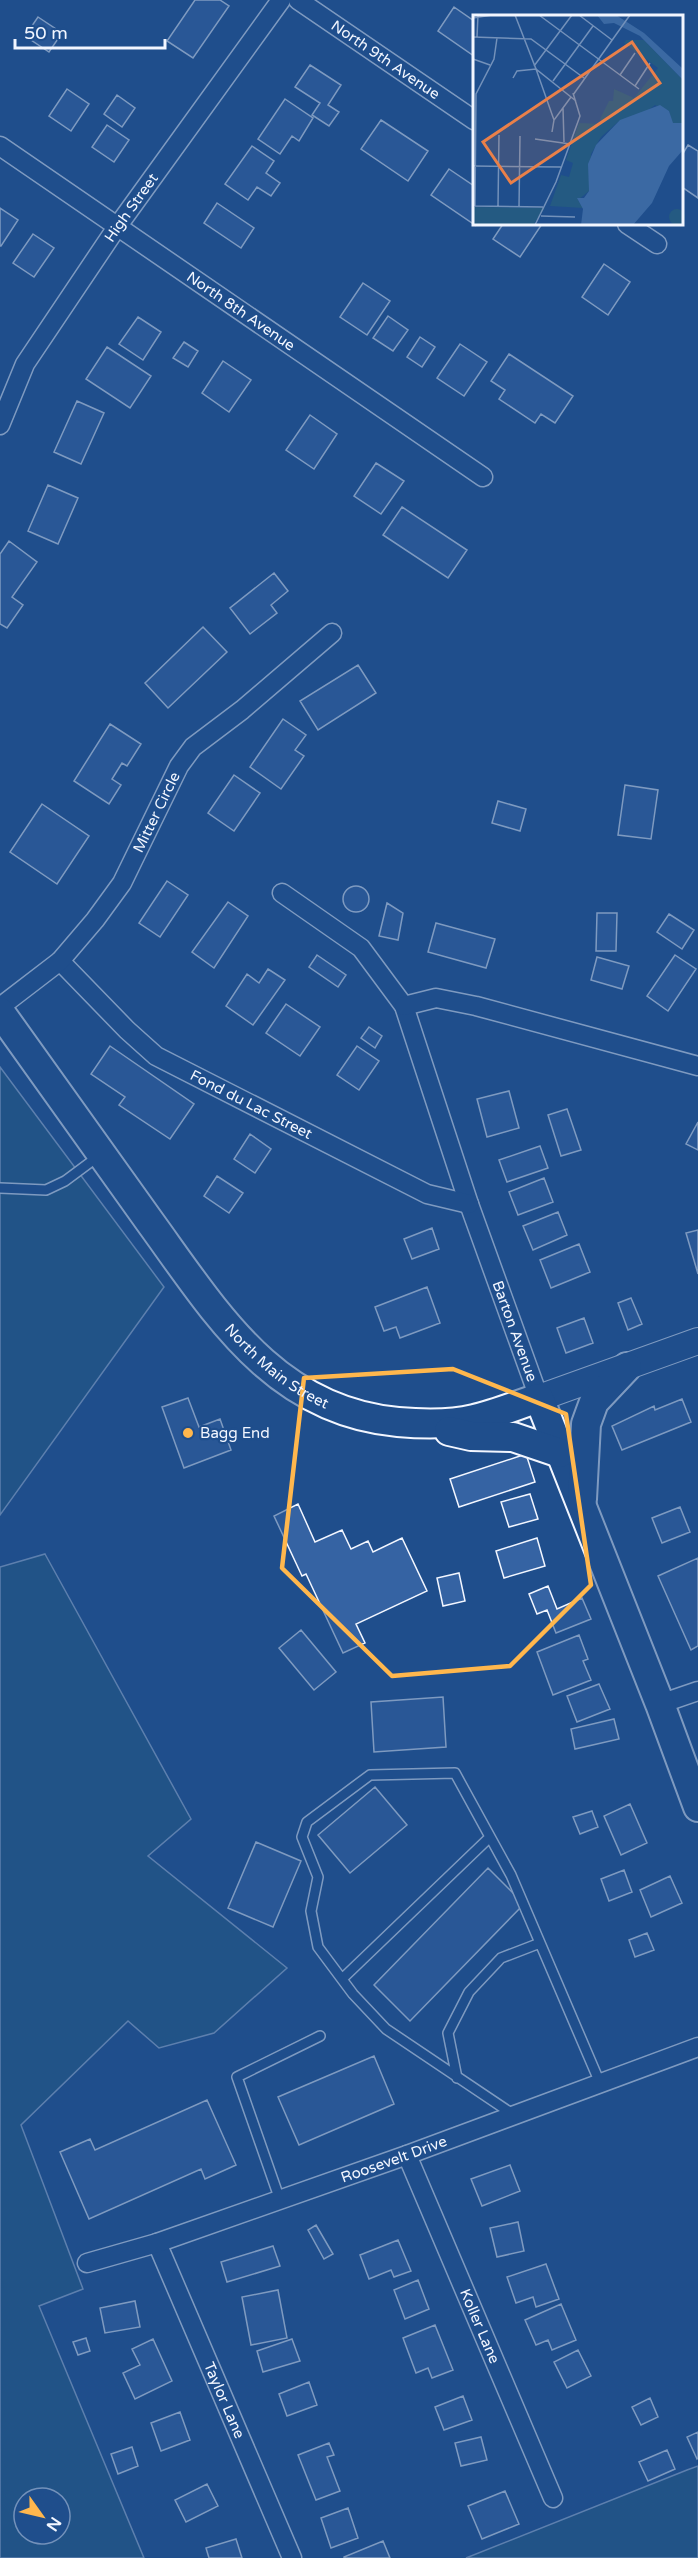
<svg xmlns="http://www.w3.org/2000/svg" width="698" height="2558" viewBox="0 0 698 2558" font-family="'Varela Round',sans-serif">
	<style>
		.green { fill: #245a82; stroke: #a8bbd7; stroke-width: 1.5; fill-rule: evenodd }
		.building { fill: #3563a3; stroke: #f2f6ff; stroke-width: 1.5 }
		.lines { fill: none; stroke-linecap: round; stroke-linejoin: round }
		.lane-casing { stroke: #f2f6ff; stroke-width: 12 }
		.street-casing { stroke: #f2f6ff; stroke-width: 21 }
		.secondary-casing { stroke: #f2f6ff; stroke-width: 28 }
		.primary-casing { stroke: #f2f6ff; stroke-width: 32 }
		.lane { stroke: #1f4e8c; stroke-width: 9 }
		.street { stroke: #1f4e8c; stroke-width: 18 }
		.secondary { stroke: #1f4e8c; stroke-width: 26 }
		.primary { stroke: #1f4e8c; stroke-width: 28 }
		.marked { fill: none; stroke: #ffb74d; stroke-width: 4.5; stroke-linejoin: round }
		.poi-dot { fill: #ffb74d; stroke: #1f4e8c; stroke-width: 2 }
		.labels { text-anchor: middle; stroke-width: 4.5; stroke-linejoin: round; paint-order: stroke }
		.street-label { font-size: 15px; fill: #f2f6ff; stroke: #1f4e8c }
		.poi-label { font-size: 15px; fill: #f2f6ff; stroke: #1f4e8c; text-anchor: start }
		.inset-road { fill: none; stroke: #7391ba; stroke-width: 1.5 }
		.view { fill: #ea8049; fill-opacity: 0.15; stroke: #ea8049; stroke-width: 3 }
		.inset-edge { fill: none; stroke: #f2f6ff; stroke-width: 3 }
	</style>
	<rect width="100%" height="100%" fill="#1f4e8c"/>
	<!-- green -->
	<path class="green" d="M0,1067L164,1287L0,1515Z
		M45,1554L191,1819L148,1856L287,1968L214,2033L159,2048L128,2021L21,2125L83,2289L39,2306L144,2558H0V1567ZM24,2498H60V2534H24Z
		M698,2466V2558H466L687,2470Z"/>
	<!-- building -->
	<path class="building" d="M195,0H220L229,6L193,58L167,41Z
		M454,7L474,21V56L438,31Z
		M38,17L62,33L49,52L25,36Z
		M310,65L341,85L328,105L339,112L329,126L312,115L320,103L295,87Z
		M67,89L89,104L71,131L49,116Z
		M117,95L135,108L122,127L104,114Z
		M285,99L313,118L299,141L292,136L280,154L258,139Z
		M381,120L428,151L408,181L361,149Z
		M107,125L129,140L114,162L92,147Z
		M688,145L698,151V198L682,187V155Z
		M252,146L274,161L266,173L280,183L271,196L257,187L248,200L225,184Z
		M449,169L474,186L475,225L431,195Z
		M217,203L254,228L241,248L204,223Z
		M0,208L18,220L1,246H0Z
		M503,224H542L520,257L493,239Z
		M33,234L54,248L34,277L13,263Z
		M604,264L630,282L608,315L582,297Z
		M363,283L390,301L367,335L340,317Z
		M388,316L408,330L393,351L373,338Z
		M138,317L161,332L143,360L119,344Z
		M420,337L435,347L422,367L407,357Z
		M184,342L198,351L188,367L173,358Z
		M460,344L487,362L464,396L437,378Z
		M107,347L151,376L130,408L86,379Z
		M509,354L573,396L555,423L541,414L535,423L499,399L505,390L491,381Z
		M223,361L251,380L229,412L202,393Z
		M77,401L104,413L81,464L54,452Z
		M310,415L337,434L314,469L286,450Z
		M376,463L404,481L381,514L354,496Z
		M48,485L78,498L58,544L28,531Z
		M402,507L467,550L448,578L383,535Z
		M9,541L37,562L12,597L23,605L7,628L0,624V554Z
		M274,573L288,591L271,605L277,613L250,634L230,608Z
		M203,627L227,652L168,708L145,683Z
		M358,665L376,693L318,730L300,701Z
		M283,719L306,735L295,750L304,756L281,789L250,767Z
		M110,724L141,744L127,766L122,763L112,779L121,785L109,804L74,781Z
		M234,775L260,793L234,831L208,813Z
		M625,785L658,790L651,839L618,835Z
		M498,801L526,809L520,831L492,823Z
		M42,804L89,836L57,884L10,852Z
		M167,881L188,895L160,937L139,923Z
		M343 899a13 13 0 1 1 26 0a13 13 0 1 1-26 0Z
		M228,902L248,916L214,968L192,952Z
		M387,903L403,913L398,940L379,936Z
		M597,913H617L616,951H596Z
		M669,914L694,930L682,949L657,932Z
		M436,923L495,939L486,968L428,952Z
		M317,955L346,975L338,987L309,967Z
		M675,955L696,969L668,1011L647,996Z
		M597,957L629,966L622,989L591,980Z
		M268,969L285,980L253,1025L226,1006L247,974L259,983Z
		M286,1004L320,1027L300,1056L266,1033Z
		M369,1027L382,1036L375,1048L361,1038Z
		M110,1046L194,1104L170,1139L119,1105L125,1097L91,1074Z
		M357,1046L379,1061L359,1090L337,1075Z
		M509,1091L519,1128L487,1137L477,1099Z
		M567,1109L581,1150L561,1156L548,1115Z
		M698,1122V1150L686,1144Z
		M250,1134L271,1149L255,1173L234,1159Z
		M540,1146L548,1168L507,1182L499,1160Z
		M217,1176L243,1193L229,1213L204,1196Z
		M544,1178L553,1202L518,1215L509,1192Z
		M558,1212L567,1235L533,1250L523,1226Z
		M432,1228L439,1249L412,1259L404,1239Z
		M698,1230V1274L686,1233Z
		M579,1244L590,1272L551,1288L540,1260Z
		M427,1287L440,1323L400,1338L396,1327L384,1331L375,1307Z
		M631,1298L642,1324L628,1330L618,1303Z
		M584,1318L593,1343L566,1353L557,1328Z
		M188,1398L199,1427L220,1419L231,1450L184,1468L162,1407Z
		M682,1399L691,1422L622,1450L612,1426L654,1406L655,1410Z
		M526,1454L535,1482L459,1507L450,1479Z
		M530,1494L538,1519L509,1527L501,1502Z
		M298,1504L315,1542L342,1530L351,1549L368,1541L373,1552L402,1538L427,1591L356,1624L365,1643L343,1653L306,1574L302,1576L274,1516Z
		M680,1507L690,1532L662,1543L652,1518Z
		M537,1538L545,1566L504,1578L496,1551Z
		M698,1558V1646L691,1650L658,1576Z
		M459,1573L465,1601L443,1606L437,1578Z
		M548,1586L557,1609L582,1598L591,1619L556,1633L547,1610L537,1614L529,1594Z
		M301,1630L336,1672L314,1690L279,1648Z
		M579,1635L588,1659L583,1661L591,1680L553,1695L537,1652Z
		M599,1684L610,1709L577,1722L567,1696Z
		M443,1697L446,1747L374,1752L371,1702Z
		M614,1719L619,1739L575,1749L571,1729Z
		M375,1787L407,1825L350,1873L318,1835Z
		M630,1804L647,1843L621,1855L604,1816Z
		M592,1811L598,1827L580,1834L573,1817Z
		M256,1842L301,1861L273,1927L228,1908Z
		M488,1868L524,1904L410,2021L374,1985Z
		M624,1870L632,1892L609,1901L601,1879Z
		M670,1876L682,1903L651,1917L640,1890Z
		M647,1933L654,1950L635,1957L629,1940Z
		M374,2056L394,2104L299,2145L278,2097Z
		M207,2100L236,2165L205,2179L201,2169L89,2219L60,2152L90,2139L95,2150Z
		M510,2165L520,2191L482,2206L471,2179Z
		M518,2222L524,2251L497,2257L490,2228Z
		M316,2225L333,2254L324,2259L308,2230Z
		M398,2240L411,2271L394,2277L391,2270L369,2279L360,2255Z
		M273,2246L280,2266L227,2282L221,2262Z
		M546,2264L559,2299L536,2307L533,2297L516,2303L507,2277Z
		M418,2280L429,2309L405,2319L394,2290Z
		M278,2290L287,2338L251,2345L242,2297Z
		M135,2301L140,2327L105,2333L100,2308Z
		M561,2304L576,2340L552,2350L548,2340L536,2345L525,2320Z
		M435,2325L453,2370L432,2378L428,2368L416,2373L403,2338Z
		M86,2338L90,2351L78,2355L73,2342Z
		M153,2339L172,2381L135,2399L123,2373L140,2365L132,2349Z
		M292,2339L300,2361L263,2372L257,2351Z
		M578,2350L591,2376L567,2388L554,2362Z
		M309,2382L317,2405L287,2416L279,2394Z
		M463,2396L472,2420L444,2430L435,2407Z
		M650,2398L658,2417L641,2425L632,2407Z
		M180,2412L190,2440L161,2451L151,2423Z
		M698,2432V2458L697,2459L687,2437Z
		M481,2437L487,2460L461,2466L455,2443Z
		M329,2443L334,2455L327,2457L340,2491L316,2500L298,2455Z
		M132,2447L138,2466L118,2474L111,2454Z
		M667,2450L675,2469L648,2481L639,2462Z
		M207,2484L218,2506L186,2522L175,2500Z
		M505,2491L519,2524L482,2539L468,2506Z
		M348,2508L358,2538L331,2548L321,2518Z
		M236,2539L242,2558H209L206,2548Z
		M383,2541L390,2558H344V2557Z"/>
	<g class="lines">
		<defs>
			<path id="lane" d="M0,1188L46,1190L65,1181L100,1155
				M342,1979L490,1837
				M457,2078L448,2033L469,1992L501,1958L540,1943
				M514,2115L386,2029L353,1994L318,1947L311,1911L318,1877L302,1837L307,1822L370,1775L455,1773L511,1875L600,2083
				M280,2200L237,2077L320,2036"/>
			<g id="street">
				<path id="s1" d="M298,0L474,120"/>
				<path id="s2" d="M0,146L483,477"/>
				<path d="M627,224L657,244"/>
				<path id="s3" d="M0,425L25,364L117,227L281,0"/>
				<path id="s4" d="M282,893L361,948L404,1006L469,1204L539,1398"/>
				<path id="s5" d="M60,961L127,1030L156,1056L427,1194L469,1204"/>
				<path d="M404,1006L436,998L476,1006L698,1066"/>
				<path id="s6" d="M0,1007L60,961L95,920L122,883L179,766L193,747L242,710L332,633"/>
				<path d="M660,1704L698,1691"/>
				<path id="s7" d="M407,2155L553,2498"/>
				<path id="s8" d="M157,2243L292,2558"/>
				<path id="s9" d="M87,2263L157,2243L407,2155L698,2047"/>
			</g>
			<path id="secondary" d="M539,1398L698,1341"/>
			<g id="primary">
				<path id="s10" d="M0,1012C50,1082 100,1152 150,1222C216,1313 274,1411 398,1422C422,1424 450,1425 474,1419C496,1414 517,1405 539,1398L660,1704L698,1807"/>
				<path d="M449,1431L471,1436L513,1437L560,1453"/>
				<path d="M582,1499L586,1424L594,1402L627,1367"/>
			</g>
		</defs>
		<!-- lane casing -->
		<use href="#lane" class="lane-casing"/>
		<!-- street casing -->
		<use href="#street" class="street-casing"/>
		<!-- secondary casing -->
		<use href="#secondary" class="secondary-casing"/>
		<!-- primary casing -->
		<use href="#primary" class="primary-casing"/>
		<!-- lane -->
		<use href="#lane" class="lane"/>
		<!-- street -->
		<use href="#street" class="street"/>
		<!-- secondary -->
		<use href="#secondary" class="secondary"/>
		<!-- primary -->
		<use href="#primary" class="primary"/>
	</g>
	<!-- marked area -->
	<path d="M0 0H698V2558H0ZM453,1369L566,1414L591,1585L510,1666L392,1676L282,1568L304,1378Z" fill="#1f4e8c" fill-opacity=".55" fill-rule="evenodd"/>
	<path class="marked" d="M453,1369L566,1414L591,1585L510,1666L392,1676L282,1568L304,1378Z"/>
	<!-- markers -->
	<circle class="poi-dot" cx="188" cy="1433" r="6"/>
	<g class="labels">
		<!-- street labels -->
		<g class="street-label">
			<text dy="5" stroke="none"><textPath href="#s1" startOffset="106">North 9th Avenue</textPath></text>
			<text dy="5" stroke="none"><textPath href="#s3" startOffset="255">High Street</textPath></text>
			<text dy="5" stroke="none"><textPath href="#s2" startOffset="292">North 8th Avenue</textPath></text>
			<text dy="5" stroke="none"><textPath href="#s6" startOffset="254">Mitter Circle</textPath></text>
			<text dy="5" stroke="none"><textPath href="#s5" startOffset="242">Fond du Lac Street</textPath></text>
			<text dy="5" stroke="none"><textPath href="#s4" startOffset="512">Barton Avenue</textPath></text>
			<text dy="5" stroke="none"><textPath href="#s10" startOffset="452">North Main Street</textPath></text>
			<text dy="5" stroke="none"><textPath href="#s9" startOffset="324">Roosevelt Drive</textPath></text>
			<text dy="5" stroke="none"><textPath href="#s7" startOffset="186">Koller Lane</textPath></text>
			<text dy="5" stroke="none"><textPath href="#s8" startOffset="171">Taylor Lane</textPath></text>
		</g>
		<!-- poi labels -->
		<g class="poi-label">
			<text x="200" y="1438">Bagg End</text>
		</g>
	</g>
	<!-- overview -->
	<g transform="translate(473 15)">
		<rect width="210" height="210" fill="#1f4e8c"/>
		<path d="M153,25H171L210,65V108H199L196,96L182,90L169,100L145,107L128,122L118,139L116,176L105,185L110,193L77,191L88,160L96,162L100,148L93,145L106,108L131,109L127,104L136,86H140L141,74L161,83L185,53L151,28ZM0,192L72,193L60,210H0ZM196 202a8 8 0 1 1 16 0a8 8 0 1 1-16 0Z" fill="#245a82"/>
		<path d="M124,0H143L171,18L209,53L210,65L167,21L141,8L131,9ZM187,90L196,96L200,108H210V135L196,151L179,188L160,210H108L110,194L104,183H111L116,176L115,149L123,130L147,105Z" fill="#3b69a3"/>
		<path class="inset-road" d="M42,0L63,54L103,86M66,0L166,74M106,0L139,25M0,3L19,0M0,22L58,24L111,63M4,22L5,0M0,44L17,50M61,51L99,0M147,60L162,38M40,63L44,56L63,54L81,105M80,66L120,11M162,71L177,48M100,80L157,0M90,93L91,127M79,117L81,105L98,82M62,124L97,129M0,151L88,152M2,191L3,79L21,44L24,23M2,191L70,192M25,191L26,120M46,192L47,121M68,201L102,202M62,210L83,167L107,101L100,78"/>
		<path class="view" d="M159,27L187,68L38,168L10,127Z"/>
		<rect width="210" height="210" class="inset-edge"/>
	</g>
	<!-- north arrow -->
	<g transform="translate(42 2516) rotate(124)"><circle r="28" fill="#1f4e8c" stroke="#7391ba" stroke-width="1.5"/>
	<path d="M0-4.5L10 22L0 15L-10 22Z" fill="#ffb74d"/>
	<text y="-9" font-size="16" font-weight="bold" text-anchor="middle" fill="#f2f6ff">N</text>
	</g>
	<!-- scale -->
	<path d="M15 39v9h150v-9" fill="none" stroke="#f2f6ff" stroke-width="3"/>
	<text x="24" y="39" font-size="18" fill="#f2f6ff" stroke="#1f4e8c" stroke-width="4.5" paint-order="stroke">50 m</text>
</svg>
